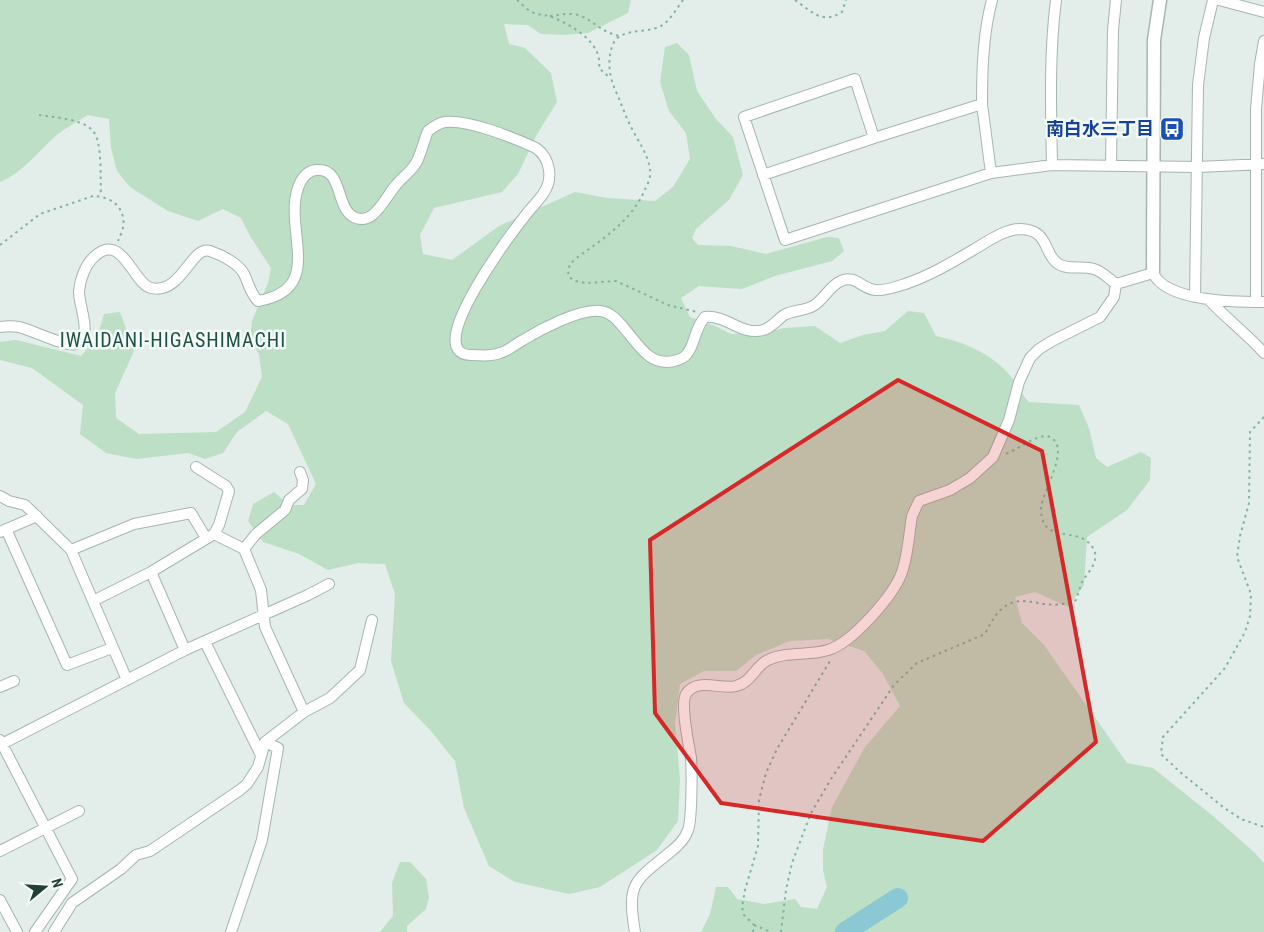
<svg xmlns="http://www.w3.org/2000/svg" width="1264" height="932" viewBox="0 0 1264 932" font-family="'Roboto Condensed','Noto Sans JP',sans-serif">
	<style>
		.green { fill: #bcdfc5 }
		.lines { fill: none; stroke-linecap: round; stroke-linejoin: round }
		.river { stroke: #8ac9d4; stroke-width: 20 }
		.minor-casing { stroke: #a5b6b0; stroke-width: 12 }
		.tertiary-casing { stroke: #a5b6b0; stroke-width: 15 }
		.path { stroke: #83b2a3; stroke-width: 2; stroke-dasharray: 2.5 4; stroke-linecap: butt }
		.minor { stroke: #fff; stroke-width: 10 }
		.tertiary { stroke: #fff; stroke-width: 12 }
		.marked { fill: #d62828; fill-opacity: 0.2; stroke: #d62828; stroke-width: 4; stroke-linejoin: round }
		.labels { text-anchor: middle; stroke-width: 5; stroke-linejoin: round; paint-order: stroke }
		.transit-label { font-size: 18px; font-weight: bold; fill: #164399; stroke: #f4faf7; text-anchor: end }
		.quarter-label { font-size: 20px; letter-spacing: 1px; fill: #1d5345; stroke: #f4faf7 }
	</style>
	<rect width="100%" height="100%" fill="#e3ede9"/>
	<!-- green -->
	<path class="green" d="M0,0H631L628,13L588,33L563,35L541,34L528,25L504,24L509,44L525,48L551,73L557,102L536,136L518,174L502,192L434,208L420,235L423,254L452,260L499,226L575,192L607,198L655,201L673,187L690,159L686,133L669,111L660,82L665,47L677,43L689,55L697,91L716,119L733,137L743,175L729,200L696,229L692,238L698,245L731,246L766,254L827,237L839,238L844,251L832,261L775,276L742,289L699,286L681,298L690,317L715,326L731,334L763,333L784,328L815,326L840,343L863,335L885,331L908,311L924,313L936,336C961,341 988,352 1006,371C1015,380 1020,393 1029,402L1079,405L1089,428L1096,458L1107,467L1141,452L1151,458L1150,480L1127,510L1087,537L1084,585L1068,607L1035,592L1015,597L1022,623L1044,645L1127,763L1153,768L1213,816L1255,853L1264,863V932H701L710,914L716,887H728L737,899L764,904L795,899L801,907L817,909L827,887L823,870V849L832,807L865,747L900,706L883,674L864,651L828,639L790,641L756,655L736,671H704L680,684L675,724L680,779L678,821L657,850L600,887L569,894L515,882L489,866L464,808L455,761L431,731L404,703L391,661L395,594L385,564L358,563L328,570L299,554L263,542L248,521L253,504L274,492L289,505H304L316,484L288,424L266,411L237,432L223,453L205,459L188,453L136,459L106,453L80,434L83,405L32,368L0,360V342L16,340L81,356L97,338L104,314L120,312L134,351L115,393L116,418L139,434L216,432L245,412L262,377L259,354L250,340L252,321L268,283L271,268L250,236L241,218L223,209L198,221L168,211L130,187L117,171L111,148L109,119L88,115C78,121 67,127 58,134C39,150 23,173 0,182Z
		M400,862H410L426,879L429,897L426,909L407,926V932H380L393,916L392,883Z"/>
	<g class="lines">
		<!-- river -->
		<path class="river" d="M845,932L898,898"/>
		<defs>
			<path id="minor" d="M1219,0L1264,12
				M982,104C982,69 983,34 992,0
				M874,138L982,104L991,173
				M1052,165C1051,110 1049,55 1056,0
				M1111,165L1113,30L1116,0
				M763,175L874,138L855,79L744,117L785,240L991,173L1052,165L1198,167L1264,164
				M1195,297L1198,85L1204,38L1213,0
				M1210,301C1227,319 1247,334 1264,353
				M1256,302V109L1260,64L1264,41
				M0,327C6,326 13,326 19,327C30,329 67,348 76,344C94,335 78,305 79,291C80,280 85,265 94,257C122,230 133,284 151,288C182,295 191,245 210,251C222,255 239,264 244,274C249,284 250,293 258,301C330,289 278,223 301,181C305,174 310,169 319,170C342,170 336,205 352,216C373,229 385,197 396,185C403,176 414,170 418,159C422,150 424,140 428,131C433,127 438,123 445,122C468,119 514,138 536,148C550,158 554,179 543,194C539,200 533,206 528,212C517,226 418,354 471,355C481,355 490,357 500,353C508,351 516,344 523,340C541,329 579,309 600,311C613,312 621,325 629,334C641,349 652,366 674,361C678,360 684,358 687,354C695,345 694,329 705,317C728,315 741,336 763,330C771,328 777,320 784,315C793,310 804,311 813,306C824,300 829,286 841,281C855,274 862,289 875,290C885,291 896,287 905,284C929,276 951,263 973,250C987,242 1004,229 1021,229C1049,230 1043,252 1057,263C1067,271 1082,265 1094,269C1102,271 1109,279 1116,284
				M196,467L226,486L229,491L219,525L214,534
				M0,496L9,501L25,505L71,550L127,680
				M6,529L67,665L112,648
				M0,532L37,516
				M244,549L256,534L285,510L289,500L302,489L303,480L300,472
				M71,550L134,524L191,513L206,538
				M151,572L185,650
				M93,601L151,572L214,534L244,549L261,590L265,627L304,712
				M205,642L261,755
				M0,687L14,681
				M0,740L72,879L35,932
				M0,745L185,650L308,595L329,584
				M0,851L79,811
				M0,900L17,932
				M54,932L72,903L121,869L136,855L150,851L240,790L247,784L258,767L265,742L304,712L330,698L360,670L372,620
				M231,932L262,840L278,748L265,742
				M635,932C627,884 633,882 669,853C677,847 685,839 688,830C692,820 692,769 691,758C689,745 680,705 686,694C697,677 721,690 736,686C752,682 755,666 768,660C786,651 809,656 828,650C852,643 894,595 902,572C908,555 909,534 912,516L919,501L950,490L970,478L993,457L1009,420L1019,382L1030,358L1039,349L1052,341L1100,317L1114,297L1116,284L1153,273C1167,302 1235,302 1264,302"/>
			<path id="tertiary" d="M1153,273L1154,40L1160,0"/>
		</defs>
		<!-- minor casing -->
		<use href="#minor" class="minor-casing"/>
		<!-- tertiary casing -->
		<use href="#tertiary" class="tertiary-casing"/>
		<!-- path -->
		<path class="path" d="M517,0C522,4 527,10 532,12C539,16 546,14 552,17C571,25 603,42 599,68L610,78
			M683,0C677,8 669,22 661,26C646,34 621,27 613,44C606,62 610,80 618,96C622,106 626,117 631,127C638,141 648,154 650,169C651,175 649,182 646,187C633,220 603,239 575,259C569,265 567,269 569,277L575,281L586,283L616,281L668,305L697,312
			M795,0C811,11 822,25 842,12L846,0
			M550,16C559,15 572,12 581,16C596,23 602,32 619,36
			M39,115C53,117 82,119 92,130C103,140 100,180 101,195
			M0,245L40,214L93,196C106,196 121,203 123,218C125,226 121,234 118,241
			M1264,417L1250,432L1249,503L1240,536L1237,557L1251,594L1250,616L1245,632L1225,668L1163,737L1161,754L1180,772L1223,807L1241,819L1264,827
			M754,925L771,932
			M753,932L754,925L744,915L742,907L745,890L758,846L759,800L766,773L777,749L830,661
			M781,932L786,890L792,863L811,813L831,779L894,685L917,663L985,634C1013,574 1037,618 1076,600C1078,594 1080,588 1082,582C1086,575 1094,567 1095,559C1096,555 1095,551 1093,548C1079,524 1042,547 1041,509C1041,493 1072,448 1050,437C1038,432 1017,451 1005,454"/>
		<!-- minor -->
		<use href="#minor" class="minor"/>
		<!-- tertiary -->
		<use href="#tertiary" class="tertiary"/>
	</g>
	<!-- marked area -->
	<path class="marked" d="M898,380L1042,451L1096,742L983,841L721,803L655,713L650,540Z"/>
	<!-- icons -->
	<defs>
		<symbol id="bus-square" viewBox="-11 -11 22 22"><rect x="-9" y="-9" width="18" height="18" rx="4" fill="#1a4fb4" stroke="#f4faf7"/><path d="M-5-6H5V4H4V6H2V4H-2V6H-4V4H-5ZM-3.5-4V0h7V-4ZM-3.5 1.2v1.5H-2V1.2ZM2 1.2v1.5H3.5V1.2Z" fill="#fff"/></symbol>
	</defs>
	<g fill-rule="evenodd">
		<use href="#bus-square" x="1158" y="115" width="28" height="28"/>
	</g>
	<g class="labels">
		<!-- transit labels -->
		<g class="transit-label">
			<text x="1154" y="135">南白水三丁目</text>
		</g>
		<!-- quarter labels -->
		<g class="quarter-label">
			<text x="173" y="347">IWAIDANI-HIGASHIMACHI</text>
		</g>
	</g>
	<!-- north arrow -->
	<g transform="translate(45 887) rotate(72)" stroke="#f4faf7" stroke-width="4" paint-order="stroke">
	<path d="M0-4L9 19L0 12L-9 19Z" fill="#224037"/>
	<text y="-8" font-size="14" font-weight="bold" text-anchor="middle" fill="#224037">N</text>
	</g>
</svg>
